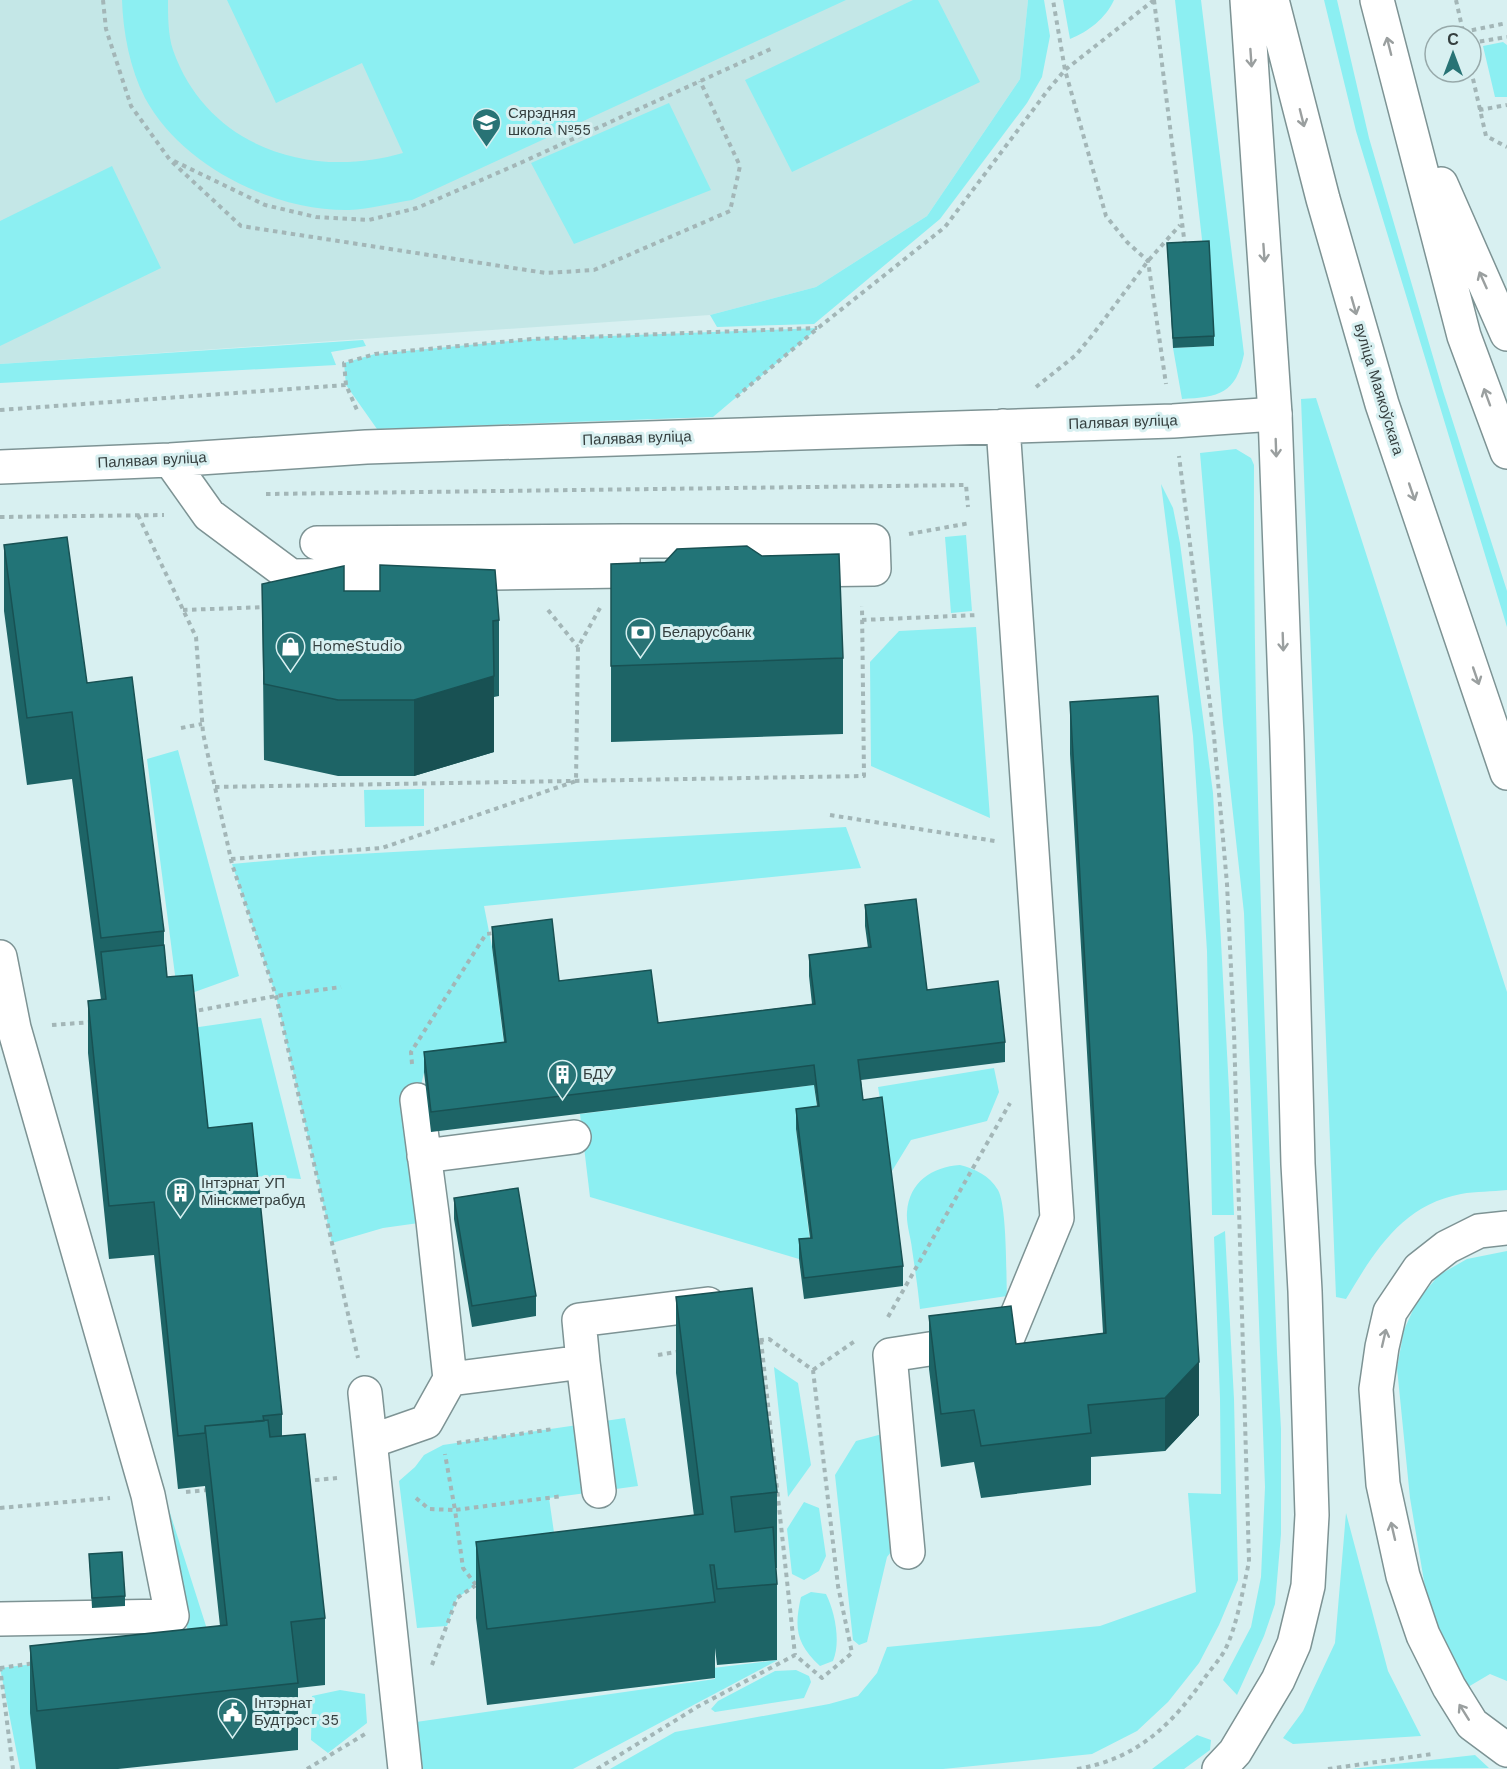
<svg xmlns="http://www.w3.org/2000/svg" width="1507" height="1769" viewBox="0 0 1507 1769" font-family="'Work Sans',sans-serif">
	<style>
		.built { fill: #c4e7e7 }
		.green { fill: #8ceff2 }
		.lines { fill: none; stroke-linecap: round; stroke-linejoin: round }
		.minor-casing { stroke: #7d9394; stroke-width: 36 }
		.major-casing { stroke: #7d9394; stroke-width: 36 }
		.path { stroke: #a3b6b7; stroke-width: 4; stroke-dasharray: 4.5 4.5; stroke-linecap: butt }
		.minor { stroke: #fff; stroke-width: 33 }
		.major { stroke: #fff; stroke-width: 33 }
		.wall { fill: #1d6466 }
		.shaded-wall { fill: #185153 }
		.building { fill: #227477; stroke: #185153; stroke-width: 1.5 }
		.oneway { stroke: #9a9f9f }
		.labels { text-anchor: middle; stroke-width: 6; stroke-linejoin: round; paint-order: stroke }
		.poi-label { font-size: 15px; fill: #353f3f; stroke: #d8f0f1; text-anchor: start }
		.street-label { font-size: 15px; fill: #353f3f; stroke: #d8f0f1 }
	</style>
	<rect width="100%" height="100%" fill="#d8f0f1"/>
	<!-- built -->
	<path class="built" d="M0,0H1028L1020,79L927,216L816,287L710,315L0,364Z"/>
	<!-- green -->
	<path class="green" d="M122,0H168C168,16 168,35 173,50C207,147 310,180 403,153L362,63L276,103L227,0H846L412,200C392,203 370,209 349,210C273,211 182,166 145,98C130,69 123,32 122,0Z
		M913,0H938L980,82L792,172L745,80Z
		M1028,0H1044L1050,36L1042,77L1027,103L940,219L814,324L717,327L710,315L816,287L927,216L1020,79Z
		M1063,0H1114C1106,18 1088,32 1070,39Z
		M1175,0H1201L1244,354C1236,394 1219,397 1182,399L1173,348L1214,346Z
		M1324,0H1337L1369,138L1443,391L1507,591V627L1356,131Z
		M1503,42L1507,45V97H1495L1483,46Z
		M669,103L711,190L574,244L531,163Z
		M112,166L161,268L0,346V221Z
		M818,328L713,417L377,429L346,385L344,363L375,354L532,339Z
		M363,340L366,346L331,352L336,365L0,383V364Z
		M1316,398L1507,992V1190C1492,1192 1476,1191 1461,1194C1402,1205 1374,1252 1346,1299L1336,1297L1301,399Z
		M1236,449L1251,458L1254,465C1253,761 1266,1057 1277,1353L1281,1429V1534L1275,1604L1264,1636L1237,1695L1223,1680L1251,1627L1261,1577L1265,1487L1244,913L1223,723L1200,453Z
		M1161,484L1173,508L1180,543L1213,793L1229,1090L1234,1215H1212L1207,951L1193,736Z
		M966,535L972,611L951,613L945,537Z
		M976,627L990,818L871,766L870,662L899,631Z
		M178,750L239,976L178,998L147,759Z
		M424,789V826L365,827L364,790Z
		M846,827L861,868L484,906L492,947L506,1062L424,1073L417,1101L433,1221L383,1228L332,1243L276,996L232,864L322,856Z
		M261,1018L301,1179L252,1176L208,1181L192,1028Z
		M994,1068L999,1092L987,1121L911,1140L892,1171L878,1087Z
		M814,1085L819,1126L796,1130L812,1258L799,1259L590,1197L580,1114Z
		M960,1165C975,1169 989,1175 998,1190C1007,1206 1006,1273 1007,1296L920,1309C918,1289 915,1269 912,1249C911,1238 906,1224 907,1212C909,1182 932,1167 960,1165Z
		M1225,1231L1234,1399L1238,1580L1219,1625L1199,1663L1168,1702L1137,1731L1092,1754L943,1769H610L675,1732L829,1704L858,1696L877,1673L887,1647L1100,1626L1196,1592L1188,1493L1221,1494L1220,1399L1214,1237Z
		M1507,1251V1681L1490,1674L1468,1687L1449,1657L1426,1593L1410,1498L1397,1368L1404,1330L1417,1301L1439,1275L1467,1259Z
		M774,1367L798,1383L811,1465L788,1497Z
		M625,1418L638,1486L549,1498L560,1574L477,1584L457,1598L447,1626L417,1628L399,1481L415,1467L424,1455L443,1445Z
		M886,1433L895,1547L887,1557L867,1642L859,1645L853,1640L835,1475L856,1441Z
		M164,1494L227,1692L31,1713L36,1769H20L0,1668L190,1645Z
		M804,1502L819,1508L826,1556L819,1571L804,1580L792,1574L787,1529Z
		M1346,1513L1388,1671L1421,1736L1293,1744L1283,1738L1303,1711L1335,1643Z
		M811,1592L826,1594C835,1612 841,1642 833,1661L820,1666C796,1644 794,1628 801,1597Z
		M778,1660L573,1769H423L416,1722L715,1679L713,1668Z
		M796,1670L809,1676L811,1682L804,1698L715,1712L711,1709L718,1701L775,1671Z
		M340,1690L365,1694L367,1723L328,1753L311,1740L312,1696Z
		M1197,1735L1211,1740L1210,1750L1184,1769H1152Z
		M1475,1755L1489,1768L1351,1769Z"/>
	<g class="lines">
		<defs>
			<path id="minor" d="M170,460L209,515L291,576L623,571V541L317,543
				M0,467L170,460L366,447L1173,421L1275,414
				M623,541H873L874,569L795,570
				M0,957L14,1028L148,1495L172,1616L0,1619
				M424,1156L574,1137
				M583,1362L599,1491
				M450,1379L583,1362L579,1320L708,1304
				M365,1393L405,1769
				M371,1439L383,1437L426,1422L450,1379L433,1221L417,1100
				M908,1552L890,1355L1008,1337L1057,1218L1003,426"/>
			<path id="major" d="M1272,0L1323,199L1382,404L1507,773
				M1377,0L1464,336L1507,452
				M1441,184L1507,334
				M1507,1228L1479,1231L1447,1247L1419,1269L1390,1312L1382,1347L1376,1389L1383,1484L1403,1576L1423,1635L1449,1687L1472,1724L1507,1750
				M1219,1769L1235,1752L1278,1680L1294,1644L1308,1586L1312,1515L1305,1291L1298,1164L1287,740L1275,414L1247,0"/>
		</defs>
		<!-- minor casing -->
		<use href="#minor" class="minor-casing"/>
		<!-- major casing -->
		<use href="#major" class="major-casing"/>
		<!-- path -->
		<path class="path" d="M103,0L106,29L131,106L170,160L241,226L546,273L594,270L730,211L740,166L700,81
			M1154,0L1065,70L1106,216L1127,242L1148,261L1166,384
			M1154,0L1185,246
			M1456,0L1464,36
			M1463,32L1507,23
			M1471,43L1507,37
			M1471,70L1486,136L1507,147
			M1479,110L1507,105
			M174,161L265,205L316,217L369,220L417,208L518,164L773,48
			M346,385L344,363L375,354L532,339L817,328
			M1036,387L1076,355L1094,333L1148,261L1180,225
			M736,397L818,328L945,227L1048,90L1065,70L1053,0
			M0,410L346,385L357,410
			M266,494L966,485L968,507
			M138,515L196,637L203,733L232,864L276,996L358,1358
			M0,517L164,515
			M909,534L970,523
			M183,610L267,607
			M548,610L578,647
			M862,620L978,615
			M181,728L202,724
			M215,787L864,776L862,606
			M830,815L995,841
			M231,859L382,848L576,781L578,647L600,608
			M190,1012L276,996L341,987
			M52,1025L92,1022
			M412,1064L411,1052L486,934L495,933
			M888,1317L1010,1103
			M761,1340L795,1655
			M658,1355L681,1351
			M813,1370L855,1341
			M457,1443L553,1429
			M306,1481L337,1478
			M186,1492L208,1490
			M416,1498L429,1509L455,1510L445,1454
			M0,1508L110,1498
			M476,1585L463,1568L455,1510L563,1496
			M432,1665L457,1598L476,1585
			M0,1667L13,1769
			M0,1668L35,1663
			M307,1769L365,1734
			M597,1769L697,1707L795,1655L822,1678L852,1653L838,1586L813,1370L769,1339L754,1341
			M1077,1769C1137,1759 1172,1725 1206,1676C1212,1668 1220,1659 1225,1650C1237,1626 1243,1589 1249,1562L1234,1031L1227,884L1214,736L1179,456
			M1328,1769L1432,1754"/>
		<!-- minor -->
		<use href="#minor" class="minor"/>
		<!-- major -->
		<use href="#major" class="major"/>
	</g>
	<!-- wall -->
	<path class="wall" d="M1167,243L1214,336V346L1173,348Z
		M4,545L87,683L164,931V945L167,977L208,1128L282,1414V1436L325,1618V1685L298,1688V1750L118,1769H36L30,1713V1646L220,1626L205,1486L178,1489L154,1255L109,1259L88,1053V1001L101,1000L72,779L27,785L4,611Z
		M665,562L843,658V734L611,742V564Z
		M262,584L344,591L499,620V696L494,697V752L414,776H338L264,760Z
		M1070,702L1199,1415L1165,1451L1091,1457V1485L981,1498L974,1462L941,1467L929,1369V1316L1016,1344L1103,1333L1070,754Z
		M865,905L927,990L1005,1042V1062L861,1080L863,1100L903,1266V1286L804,1299L799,1259V1239L810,1238L796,1129V1109L817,1106L814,1085L431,1132L424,1072V1052L504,1042L492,947V927L559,981L658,1023L812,1004L809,976V955L868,948L865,926Z
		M454,1198L536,1296V1316L472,1327L454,1219Z
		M676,1297L777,1492V1568H776L777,1584V1660L717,1665L715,1648V1678L487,1705L476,1618V1542L694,1516L676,1373Z
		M89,1554L125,1596V1606L92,1608Z"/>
	<!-- shaded-wall -->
	<path class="shaded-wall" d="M494,676V752L414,776V700Z
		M1199,1362V1415L1165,1451V1398Z"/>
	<!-- building -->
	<path class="building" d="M1209,241L1214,336L1173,338L1167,243Z
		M67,537L87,683L132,677L164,931L101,938L72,712L27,718L4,545Z
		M747,546L762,556L839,554L843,658L611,666V564L665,562L677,549Z
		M380,565L495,570L499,620L493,621L494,676L414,700H338L264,684L262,584L344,566V591H380Z
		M1158,696L1199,1362L1165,1398L1088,1405L1091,1433L981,1446L974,1410L941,1414L929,1316L1011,1306L1016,1344L1106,1333L1070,702Z
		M916,899L927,990L998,981L1005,1042L858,1060L863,1100L882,1097L903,1266L804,1278L799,1239L812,1238L796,1109L819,1106L814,1065L431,1112L424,1052L506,1042L492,927L552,919L559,981L651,970L658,1023L815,1004L809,955L871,947L865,905Z
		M164,945L167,977L192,975L208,1128L252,1123L282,1414L263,1416L264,1421L205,1426V1433L178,1436L154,1202L109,1206L88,1001L106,999L101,952Z
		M518,1188L536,1296L472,1306L454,1198Z
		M752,1288L777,1492L731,1497L735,1532L773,1527L777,1584L717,1589L714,1565H710L715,1602L487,1629L476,1542L703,1514L676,1297Z
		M268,1420L270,1437L305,1434L325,1618L291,1622L298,1683L37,1711L30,1646L227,1625L205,1426Z
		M122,1552L125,1596L92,1598L89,1554Z"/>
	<!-- one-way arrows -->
	<defs><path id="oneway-shaft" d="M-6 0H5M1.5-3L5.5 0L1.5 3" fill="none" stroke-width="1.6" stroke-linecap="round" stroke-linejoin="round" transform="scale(1.5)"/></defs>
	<g class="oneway">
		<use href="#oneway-shaft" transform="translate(1389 46) rotate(-104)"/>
		<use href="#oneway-shaft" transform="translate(1251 58) rotate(86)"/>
		<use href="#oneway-shaft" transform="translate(1302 118) rotate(76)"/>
		<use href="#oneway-shaft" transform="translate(1264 253) rotate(86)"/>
		<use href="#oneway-shaft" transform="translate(1483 280) rotate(-114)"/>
		<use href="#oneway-shaft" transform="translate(1354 306) rotate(74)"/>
		<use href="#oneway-shaft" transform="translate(1487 397) rotate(-110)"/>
		<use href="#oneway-shaft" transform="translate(1276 448) rotate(88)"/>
		<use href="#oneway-shaft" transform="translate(1412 492) rotate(71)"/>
		<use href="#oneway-shaft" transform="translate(1283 642) rotate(88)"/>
		<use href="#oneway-shaft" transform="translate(1476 676) rotate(71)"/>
		<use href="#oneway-shaft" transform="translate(1384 1338) rotate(-77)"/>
		<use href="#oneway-shaft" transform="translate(1393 1531) rotate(-103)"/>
		<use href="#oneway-shaft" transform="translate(1464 1712) rotate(-122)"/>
	</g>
	<!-- icons -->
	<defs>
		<symbol id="school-pin" viewBox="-11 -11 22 30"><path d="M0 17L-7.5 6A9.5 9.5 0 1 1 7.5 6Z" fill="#287375" stroke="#d8f0f1"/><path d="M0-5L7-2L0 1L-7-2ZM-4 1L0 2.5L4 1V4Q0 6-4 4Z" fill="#fff"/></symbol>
		<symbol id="bank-pin" viewBox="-11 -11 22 30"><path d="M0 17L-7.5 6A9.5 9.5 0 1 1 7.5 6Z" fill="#287375" stroke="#d8f0f1"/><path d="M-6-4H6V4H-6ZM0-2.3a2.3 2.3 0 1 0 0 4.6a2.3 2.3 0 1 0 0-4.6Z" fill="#fff"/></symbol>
		<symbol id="shop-pin" viewBox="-11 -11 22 30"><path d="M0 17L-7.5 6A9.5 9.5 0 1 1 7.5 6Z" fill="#287375" stroke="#d8f0f1"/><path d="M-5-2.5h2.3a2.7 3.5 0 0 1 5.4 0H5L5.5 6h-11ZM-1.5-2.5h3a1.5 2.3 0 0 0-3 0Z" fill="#fff"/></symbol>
		<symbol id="building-pin" viewBox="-11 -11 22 30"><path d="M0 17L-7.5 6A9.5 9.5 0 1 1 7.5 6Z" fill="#287375" stroke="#d8f0f1"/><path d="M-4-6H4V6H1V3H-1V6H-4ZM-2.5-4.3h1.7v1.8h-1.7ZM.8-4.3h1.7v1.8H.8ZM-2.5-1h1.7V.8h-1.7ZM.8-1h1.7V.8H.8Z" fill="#fff"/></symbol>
		<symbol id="civic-pin" viewBox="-11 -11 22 30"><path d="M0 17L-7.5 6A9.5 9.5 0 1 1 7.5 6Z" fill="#287375" stroke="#d8f0f1"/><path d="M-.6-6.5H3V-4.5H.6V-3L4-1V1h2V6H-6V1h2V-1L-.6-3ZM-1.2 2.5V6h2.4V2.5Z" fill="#fff"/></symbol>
	</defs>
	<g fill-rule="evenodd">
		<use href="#school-pin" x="470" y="106" width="33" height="45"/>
		<use href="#bank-pin" x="624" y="616" width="33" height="45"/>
		<use href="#shop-pin" x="274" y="630" width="33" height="45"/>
		<use href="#building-pin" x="546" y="1058" width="33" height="45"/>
		<use href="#building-pin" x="164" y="1176" width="33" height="45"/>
		<use href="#civic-pin" x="216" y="1696" width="33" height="45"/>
	</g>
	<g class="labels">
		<!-- poi labels -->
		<g class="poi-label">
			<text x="508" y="118">Сярэдняя<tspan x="508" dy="17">школа №55</tspan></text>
			<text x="662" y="637">Беларусбанк</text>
			<text x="312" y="651">HomeStudio</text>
			<text x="583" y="1079">БДУ</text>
			<text x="201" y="1188">Інтэрнат УП<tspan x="201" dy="17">Мінскметрабуд</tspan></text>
			<text x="254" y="1708">Інтэрнат<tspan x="254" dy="17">Будтрэст 35</tspan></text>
		</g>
		<!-- street labels -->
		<g class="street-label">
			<text transform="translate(1379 389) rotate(73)" y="5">вуліца Маякоўскага</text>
			<text transform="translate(1123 422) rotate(-2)" y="5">Палявая вуліца</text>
			<text transform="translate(637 438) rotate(-2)" y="5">Палявая вуліца</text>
			<text transform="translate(152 460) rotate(-3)" y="5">Палявая вуліца</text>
		</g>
	</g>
	<!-- north arrow -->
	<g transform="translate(1453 54)"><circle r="28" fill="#d8f0f1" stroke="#97a9aa" stroke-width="1.5"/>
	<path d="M0-4.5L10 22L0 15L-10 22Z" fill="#287375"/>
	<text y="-9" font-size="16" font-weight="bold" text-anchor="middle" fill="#353f3f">С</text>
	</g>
</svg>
